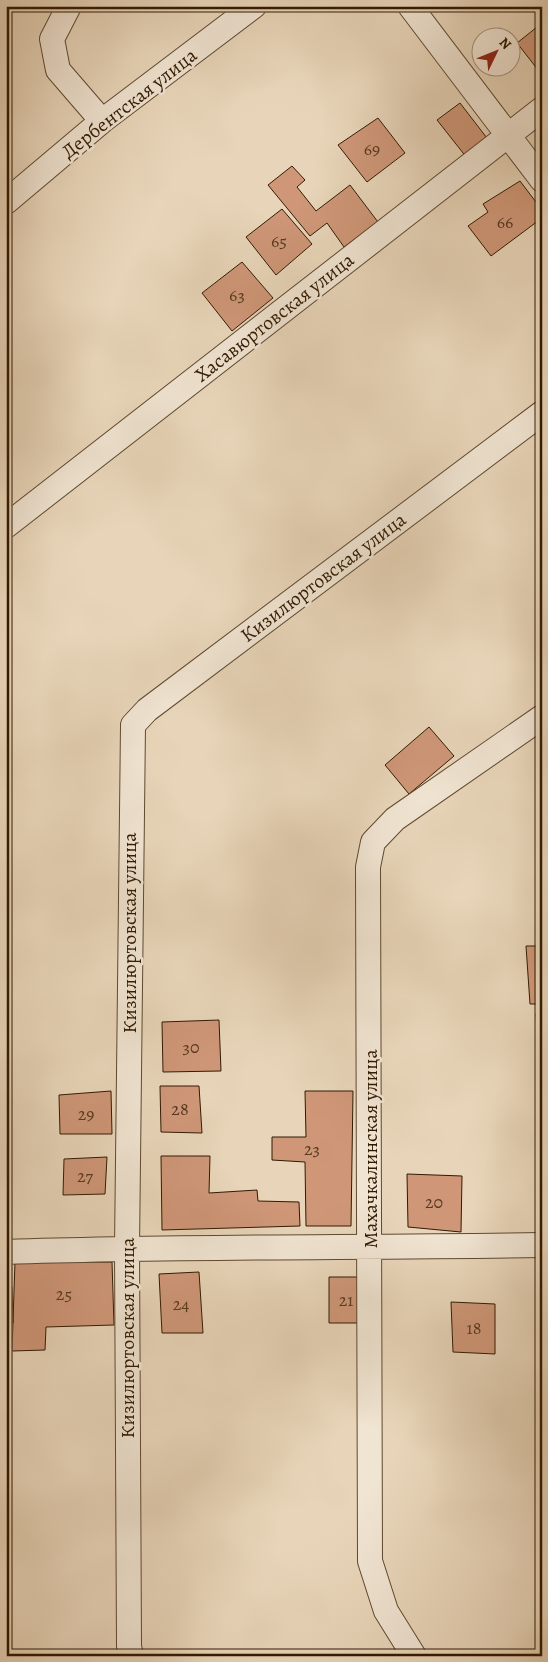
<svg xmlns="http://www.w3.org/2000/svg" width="548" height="1662" viewBox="0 0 548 1662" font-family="Alegreya,serif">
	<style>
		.building { fill: #cf9778; stroke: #311a02 }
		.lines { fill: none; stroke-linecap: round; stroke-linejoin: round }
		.minor-casing { stroke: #5f4930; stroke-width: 26 }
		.minor { stroke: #f0e4d2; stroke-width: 24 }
		.labels { text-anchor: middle; stroke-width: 5; stroke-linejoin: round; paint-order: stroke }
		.number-label { font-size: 18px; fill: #583920 }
		.street-label { font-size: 20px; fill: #311a02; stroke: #f0e4d2 }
	</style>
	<rect width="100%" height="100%" fill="#e8d5b9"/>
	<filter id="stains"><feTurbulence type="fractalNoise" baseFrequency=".004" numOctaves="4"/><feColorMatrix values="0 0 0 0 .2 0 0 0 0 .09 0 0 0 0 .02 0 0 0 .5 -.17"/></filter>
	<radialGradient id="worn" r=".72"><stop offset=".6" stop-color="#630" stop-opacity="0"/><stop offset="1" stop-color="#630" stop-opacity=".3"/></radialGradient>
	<!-- building -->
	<path class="building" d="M542,23V75L517,43Z
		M460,103L490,142L467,158L437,120Z
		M378,118L405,153L367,182L338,145Z
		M292,166L305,180L297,187L316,211L350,185L378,222L344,247L327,223L310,236L268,185Z
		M520,181L542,210V218L491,256L468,226L488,212L483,204Z
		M282,209L312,244L276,275L246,237Z
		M242,262L273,298L232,331L202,293Z
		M429,727L454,756L409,794L385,765Z
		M526,946H542V1004H530Z
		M536,1014H542V1058H539Z
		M219,1020L221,1071L163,1072L162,1022Z
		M537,1080H542V1123H538Z
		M160,1086H199L202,1133L161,1132Z
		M111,1091L112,1134H60L59,1095Z
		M305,1091H353L351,1226H306L305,1162L272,1160V1137H306Z
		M539,1154H542V1226H541Z
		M161,1156H210L209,1193L257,1190L258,1201L299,1202L300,1226L162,1230Z
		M107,1157L105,1194L63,1195L64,1159Z
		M407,1174L462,1176L461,1232L408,1227Z
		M15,1262H112L114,1325L46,1327L45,1350L12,1351Z
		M199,1272L203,1333H162L159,1274Z
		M329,1277H362V1323H329Z
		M6,1287H12L13,1323H6Z
		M451,1302L495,1304V1354L453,1352Z"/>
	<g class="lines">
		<defs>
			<path id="minor" d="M69,6L52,39L58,70L102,121
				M410,6L542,180
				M6,202L102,121L254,6
				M6,526L542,109
				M6,1252C185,1246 363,1248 542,1245
				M131,1656L129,1646L127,1248L133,725L147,710L542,413
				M414,1656L386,1611L370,1561L368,867L373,842L395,819L542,717"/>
		</defs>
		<!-- minor casing -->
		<use href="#minor" class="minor-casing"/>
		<!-- minor -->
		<use href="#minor" class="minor"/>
	</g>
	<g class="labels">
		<!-- number labels -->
		<g class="number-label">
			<text x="372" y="155">69</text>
			<text x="505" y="228">66</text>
			<text x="279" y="247">65</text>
			<text x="237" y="301">63</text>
			<text x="191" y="1053">30</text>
			<text x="180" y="1115">28</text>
			<text x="86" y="1120">29</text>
			<text x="312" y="1155">23</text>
			<text x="85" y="1182">27</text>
			<text x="434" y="1208">20</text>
			<text x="64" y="1300">25</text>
			<text x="346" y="1306">21</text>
			<text x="181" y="1310">24</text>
			<text x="474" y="1334">18</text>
		</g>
		<!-- street labels -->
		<g class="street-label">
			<text transform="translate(129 103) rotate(-38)" y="7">Дербентская улица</text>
			<text transform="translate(274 317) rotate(-38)" y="7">Хасавюртовская улица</text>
			<text transform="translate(323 577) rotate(-37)" y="7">Кизилюртовская улица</text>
			<text transform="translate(129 933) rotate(-90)" y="7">Кизилюртовская улица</text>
			<text transform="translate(370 1149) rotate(-90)" y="7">Махачкалинская улица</text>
			<text transform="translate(127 1338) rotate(-90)" y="7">Кизилюртовская улица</text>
		</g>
	</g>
	<!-- margin -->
	<rect width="548" height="1662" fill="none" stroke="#e8d5b9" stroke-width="25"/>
	<rect x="8" y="8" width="533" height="1647" fill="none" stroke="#311a02" stroke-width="2.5"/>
	<rect x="12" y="12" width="523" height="1637" fill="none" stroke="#311a02"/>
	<!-- north arrow -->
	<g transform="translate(496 52) rotate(47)"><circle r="24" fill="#f0e4d2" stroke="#a4937f"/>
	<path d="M0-4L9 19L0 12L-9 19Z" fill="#8f2418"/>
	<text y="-8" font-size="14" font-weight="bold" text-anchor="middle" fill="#311a02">N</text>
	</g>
	<rect width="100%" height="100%" filter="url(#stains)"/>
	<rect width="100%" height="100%" fill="url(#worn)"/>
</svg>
